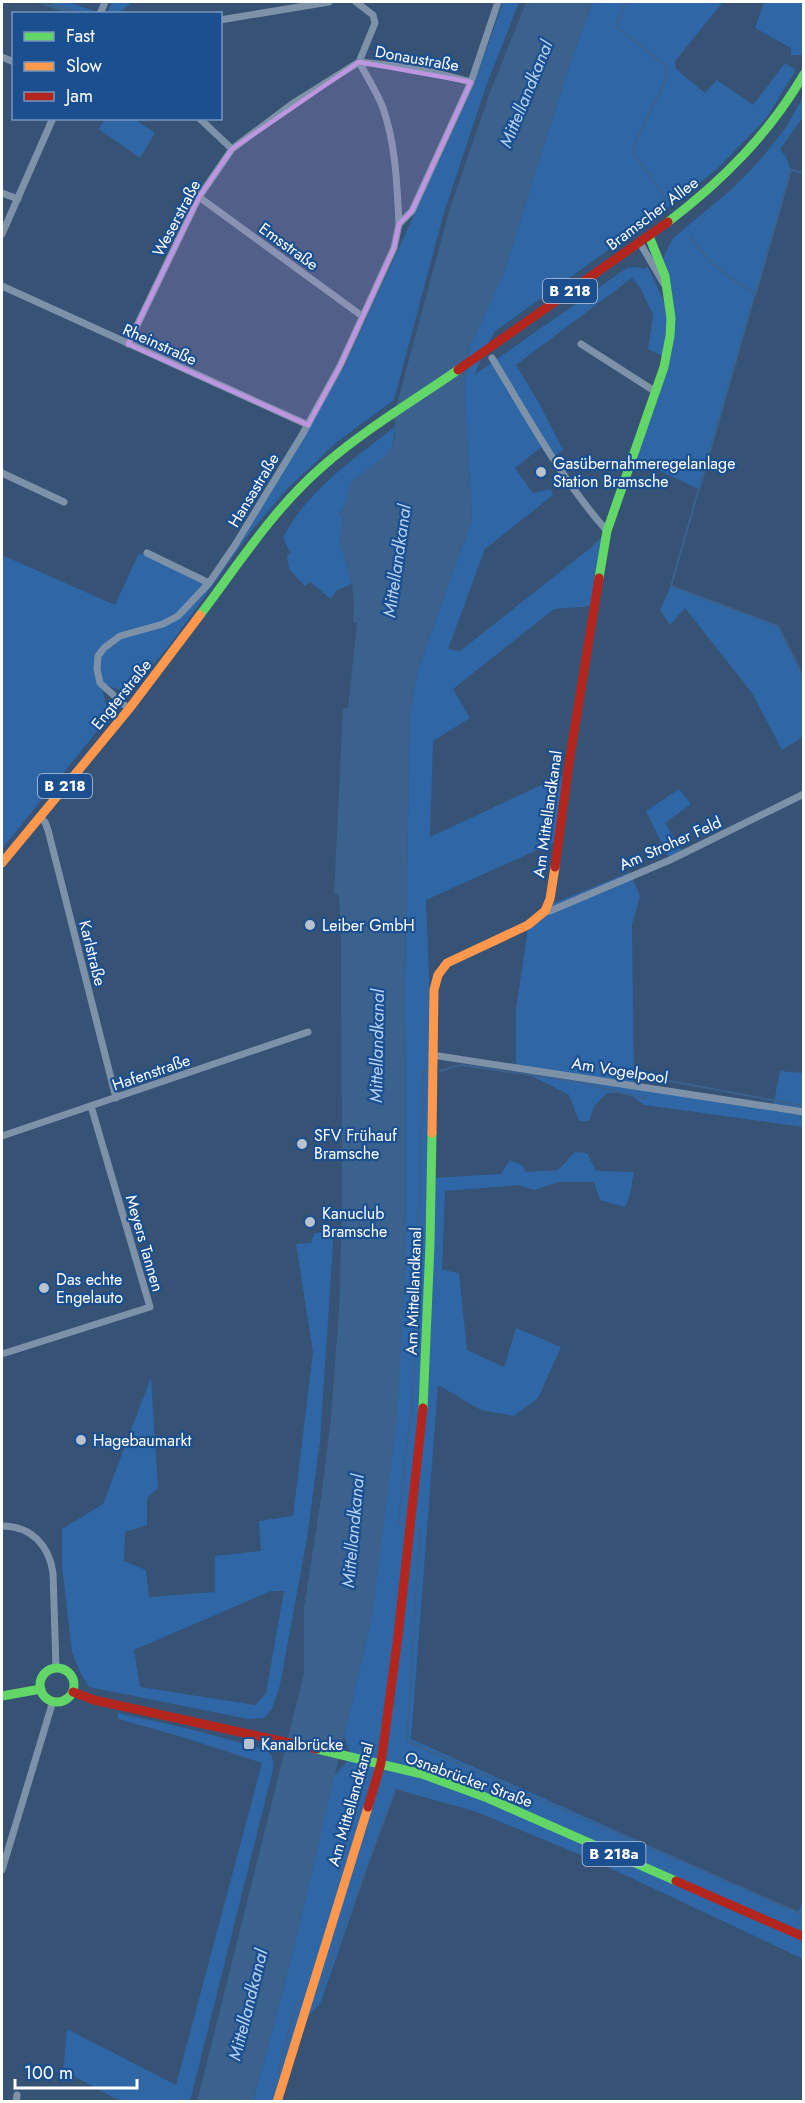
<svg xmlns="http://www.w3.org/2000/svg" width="805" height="2103" viewBox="0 0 805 2103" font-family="Jost,sans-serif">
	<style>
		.green { fill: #2f66a5; fill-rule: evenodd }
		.water { fill: #3b618d }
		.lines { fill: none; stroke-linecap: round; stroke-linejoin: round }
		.stream { stroke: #3b618d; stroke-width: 2 }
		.street { stroke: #7d92a8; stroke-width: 7 }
		.fast { stroke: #63d668; stroke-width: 9 }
		.slow { stroke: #ff974d; stroke-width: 9 }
		.jam { stroke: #b3261e; stroke-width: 9 }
		.marked { fill: #bd96df; fill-opacity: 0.2; stroke: #bd96df; stroke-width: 4.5; stroke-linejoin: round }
		.poi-dot { fill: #b9c2ce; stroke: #1b4f8f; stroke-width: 2 }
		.labels { text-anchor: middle; stroke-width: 4.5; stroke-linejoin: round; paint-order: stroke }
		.shield { fill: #1b4f8f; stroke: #bbcadd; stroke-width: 1.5 }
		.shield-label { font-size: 15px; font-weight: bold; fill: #fff }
		.street-label { font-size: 16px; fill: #fff; stroke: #1b4f8f }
		.poi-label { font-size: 16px; fill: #fff; stroke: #1b4f8f; text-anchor: start }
		.water-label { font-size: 18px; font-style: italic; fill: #b5d3f5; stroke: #1b4f8f }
	</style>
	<rect width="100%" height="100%" fill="#365274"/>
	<!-- green -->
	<path class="green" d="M46,2H68L94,11L93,13H82Z
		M112,2H132L120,13H108Z
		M503,2H519L485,89L443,216L394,400L338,441L286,490L252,530L175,638L132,690H120L101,683L107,709L102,725L2,849V555L115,605L138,555L147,553L209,583L343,369L473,87Z
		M593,2H723L675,61L676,69L705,93L717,80L753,105L785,63L796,70L765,120L717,169L675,202L494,332L474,375L627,268L638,267L643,269L648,267L671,317C673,295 672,278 663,258L673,238L733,188L760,160L785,129L803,97V117L780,149L786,157L791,170L700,490L633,458L666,358L648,349L653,315L641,289L632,278L516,365L539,403L563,450L553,457L544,445L515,468L533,493L551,489L553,495L485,549L448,649L460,651L593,546L607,531L595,606L554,609L453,689L470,718L433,741L430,837L565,774L555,842L426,900L432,1055V1178L501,1174L510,1160L522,1165L526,1172L558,1170L575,1152L587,1153L596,1171L634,1172L630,1195L625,1207L600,1200L594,1182H559L534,1190L519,1185L445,1191L442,1270L459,1273L467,1350L504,1367L516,1328L561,1347L538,1398L514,1416L481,1410L438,1385L411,1739L798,1912L803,1902V1959L593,1860L474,1811L395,1789L320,2004L300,2025L277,2101L253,2102L293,1952L334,1776L351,1757L344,1735L372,1617L406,1264L405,979L410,713L418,669L472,519L464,382L470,346L503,275L570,63Z
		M764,2H803V51L801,55H791V48L755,28Z
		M105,119H134L155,133L140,158L99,129Z
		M396,426L391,451L386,456L353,481L344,507L339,513L343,519L340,542L352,584L337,590L331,599L310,582L305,586L289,569L287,556L290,553L283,538C306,491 355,458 396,426Z
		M671,586L778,626L803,678V737L782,750L752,693L685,608L670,625L660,610Z
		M679,789L691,804L665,823L683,853L670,860L646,811Z
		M630,872L640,896L632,925L634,1086L773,1107L780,1071L803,1073V1127L644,1105L628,1093H607L594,1106L589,1121H579L569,1095L516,1068V1010L528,927L541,921L544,907Z
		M326,1232L333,1238L332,1260L320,1441L307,1538L280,1685L272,1709L264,1718L248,1719L89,1687L80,1672L72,1652L62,1566V1529L103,1504L151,1377L158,1488L147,1498V1525L125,1532L124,1561L146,1570L149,1597L215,1592V1556L261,1551L259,1521L293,1516L313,1352L296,1244L311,1243L314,1233ZM271,1591H284L266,1693L255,1705L140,1687L134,1650Z
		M118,1713L190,1729L267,1750L272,1757L274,1765L190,2101H120L68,2073L62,2084L67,2029L176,2085L262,1763L179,1736L118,1719Z"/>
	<!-- water -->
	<path class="water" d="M36,2L59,5L82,13H66Z
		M526,2H593L570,63L503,275L470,346L464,382L472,519L418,669L410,713L405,979L406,1264L397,1420L372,1617L293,1952L253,2101L197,2102L304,1673V1608L321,1498L331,1417L339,1309L342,1212L341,939L339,895L334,893L343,708H348L357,623L353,622L354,603L352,584L340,542L343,518L339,513C348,504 346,492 352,482C354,479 360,476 363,473C387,456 400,447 394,415L450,208L491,90Z"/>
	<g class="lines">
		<!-- stream -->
		<path class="stream" d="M626,2L616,26L665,65L666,79L632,150L667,201
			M691,236C706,263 729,278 755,293L671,586L778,626L804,678
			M756,293L791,170L804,173
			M440,1071L460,1065L470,1066L579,1082L645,1099L646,1095
			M648,1080V1077L804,1106
			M402,1525L398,1523L413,1393L423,1071H428
			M407,1740L420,1530L417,1529
			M407,1741L804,1915
			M317,1993L320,1992L395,1791
			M278,2074L296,2002L301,2000"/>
		<!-- street -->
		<path class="street" d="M356,2L373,15L375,23L359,62
			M100,14L105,2
			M220,20L329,2
			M2,57L14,62
			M359,62C367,77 377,92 383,108C396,145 397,186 399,224
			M359,62L416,68L471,82
			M199,118L232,149
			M2,193L18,199
			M199,197L362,316
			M2,234L53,118
			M640,243L664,284
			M2,286L308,425
			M128,344L199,197L232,149L292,104L359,62
			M581,344L656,392
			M492,358C528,417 561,479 607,531
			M2,473L64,502
			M147,553L209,583
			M129,709L100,683L97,669L98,656L104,648L120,636L163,624L178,616L209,583L235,545L302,435L340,366L394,248L399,224L412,211L471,82L498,2
			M39,817L45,822L48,830L116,1098
			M545,911H550L670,860L804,794
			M432,1055L804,1112
			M2,1136L308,1032
			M2,1354L150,1307L91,1106
			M2,1526C31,1526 49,1545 53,1573L56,1668
			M2,1870L53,1701
			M16,2102L17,2095"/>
		<!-- fast -->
		<path class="fast" d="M668,222C723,180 769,134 804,74
			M599,578L607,531L664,367L670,336L671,318L665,276L649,236
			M200,615C238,565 274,508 323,466C364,430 413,401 458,370
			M423,1408L430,1244L432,1133
			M40 1685a17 17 0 1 1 34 0a17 17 0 1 1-34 0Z
			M2,1696L41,1689
			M317,1749L422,1774L485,1797L676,1881"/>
		<!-- slow -->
		<path class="slow" d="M2,863L129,709L200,615
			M432,1133L434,990L438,975L447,963L528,925L545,911L550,899L555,867
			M277,2102L368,1807"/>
		<!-- jam -->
		<path class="jam" d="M458,370L668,222
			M555,867L569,763L599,578
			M73,1692L94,1700L317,1749
			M368,1807L381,1763L398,1636L423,1408
			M676,1881L804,1937"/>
	</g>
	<!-- marked area -->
	<path class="marked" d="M359,62L471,82L412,211L399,224L394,248L340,366L308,425L128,344L199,197L232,149Z"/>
	<!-- markers -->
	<g class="poi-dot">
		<circle cx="541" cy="472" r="6"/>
		<circle cx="310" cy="925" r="6"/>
		<circle cx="302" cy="1144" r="6"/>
		<circle cx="310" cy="1222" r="6"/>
		<circle cx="44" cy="1288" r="6"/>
		<circle cx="81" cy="1440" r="6"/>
		<rect x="243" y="1738" width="12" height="12" rx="3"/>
	</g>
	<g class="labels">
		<!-- shield labels -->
		<g class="shield">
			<rect x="543" y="279" width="54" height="24" rx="4.5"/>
			<rect x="38" y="774" width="54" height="24" rx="4.5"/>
			<rect x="582.5" y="1842" width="63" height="24" rx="4.5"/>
		</g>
		<g class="shield-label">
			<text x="570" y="296">B 218</text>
			<text x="65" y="791">B 218</text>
			<text x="614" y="1859">B 218a</text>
		</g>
		<!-- street labels -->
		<g class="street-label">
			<text transform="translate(417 58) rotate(10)" y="6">Donaustraße</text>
			<text transform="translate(652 213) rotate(-37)" y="6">Bramscher Allee</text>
			<text transform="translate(176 218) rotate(-62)" y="6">Weserstraße</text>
			<text transform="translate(289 246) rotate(36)" y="6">Emsstraße</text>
			<text transform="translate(160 344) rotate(24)" y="6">Rheinstraße</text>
			<text transform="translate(253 490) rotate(-59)" y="6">Hansastraße</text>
			<text transform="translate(121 694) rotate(-51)" y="6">Engterstraße</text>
			<text transform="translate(547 814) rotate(-82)" y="6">Am Mittellandkanal</text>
			<text transform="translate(670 843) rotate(-24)" y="6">Am Stroher Feld</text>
			<text transform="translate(93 953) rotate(76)" y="6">Karlstraße</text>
			<text transform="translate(620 1070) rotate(9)" y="6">Am Vogelpool</text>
			<text transform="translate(151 1072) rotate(-19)" y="6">Hafenstraße</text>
			<text transform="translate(145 1243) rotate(74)" y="6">Meyers Tannen</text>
			<text transform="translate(413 1291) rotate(-88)" y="6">Am Mittellandkanal</text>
			<text transform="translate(469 1779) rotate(20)" y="6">Osnabrücker Straße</text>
			<text transform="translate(350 1804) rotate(-74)" y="6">Am Mittellandkanal</text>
		</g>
		<!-- poi labels -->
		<g class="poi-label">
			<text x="553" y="469">Gasübernahmeregelanlage<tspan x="553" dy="18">Station Bramsche</tspan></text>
			<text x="322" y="931">Leiber GmbH</text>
			<text x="314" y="1141">SFV Frühauf<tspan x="314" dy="18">Bramsche</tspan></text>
			<text x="322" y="1219">Kanuclub<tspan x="322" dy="18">Bramsche</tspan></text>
			<text x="56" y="1285">Das echte<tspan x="56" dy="18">Engelauto</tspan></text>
			<text x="93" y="1446">Hagebaumarkt</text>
			<text x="261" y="1750">Kanalbrücke</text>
		</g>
		<!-- water labels -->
		<g class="water-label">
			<text transform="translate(526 94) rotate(-68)" y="6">Mittellandkanal</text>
			<text transform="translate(397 561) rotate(-82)" y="6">Mittellandkanal</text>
			<text transform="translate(377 1046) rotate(-89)" y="6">Mittellandkanal</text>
			<text transform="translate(353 1531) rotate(-85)" y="6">Mittellandkanal</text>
			<text transform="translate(248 2005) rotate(-76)" y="6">Mittellandkanal</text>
		</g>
	</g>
	<!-- border -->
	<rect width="805" height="2103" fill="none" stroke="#ffffff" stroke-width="6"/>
	<!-- legend -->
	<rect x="12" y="12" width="210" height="108" fill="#1b4f8f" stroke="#7695bc" stroke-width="1.5"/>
	<rect x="24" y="32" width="30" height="9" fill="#63d668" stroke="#7695bc" stroke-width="1.5"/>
	<text x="66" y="42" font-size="18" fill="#ffffff">Fast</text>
	<rect x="24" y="62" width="30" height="9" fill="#ff974d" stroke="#7695bc" stroke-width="1.5"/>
	<text x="66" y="72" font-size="18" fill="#ffffff">Slow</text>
	<rect x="24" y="92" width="30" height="9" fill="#b3261e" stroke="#7695bc" stroke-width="1.5"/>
	<text x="66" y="102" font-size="18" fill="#ffffff">Jam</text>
	<!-- scale -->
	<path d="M15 2079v9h122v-9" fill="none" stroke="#ffffff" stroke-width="3"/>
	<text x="24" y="2079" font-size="18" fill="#ffffff" stroke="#1b4f8f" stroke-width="4.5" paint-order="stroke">100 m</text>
</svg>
